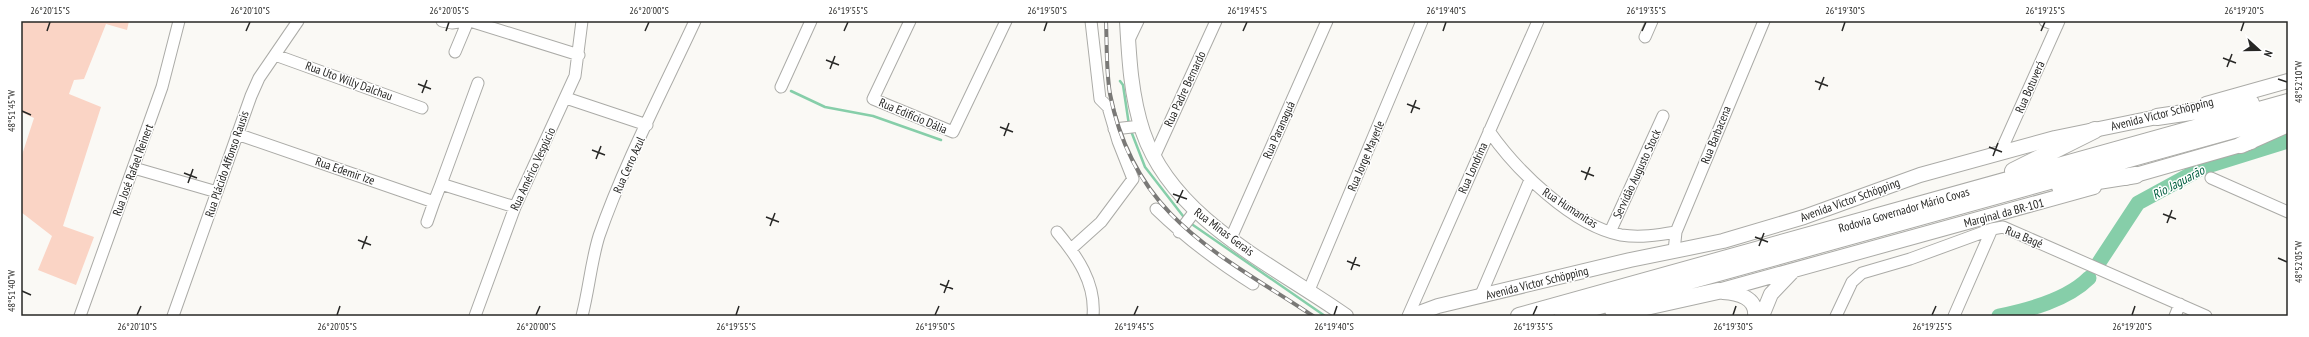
<svg xmlns="http://www.w3.org/2000/svg" width="2309" height="337" viewBox="0 0 2309 337" font-family="'PT Sans Narrow',sans-serif">
	<style>
		.green { fill: #fad4c5 }
		.lines { fill: none; stroke-linecap: round; stroke-linejoin: round }
		.stream { stroke: #86cea9; stroke-width: 2.5 }
		.river { stroke: #86cea9; stroke-width: 15 }
		.minor-casing { stroke: #ababa7; stroke-width: 13 }
		.major-casing { stroke: #ababa7; stroke-width: 16 }
		.highway-casing { stroke: #ababa7; stroke-width: 18 }
		.minor { stroke: #fff; stroke-width: 11 }
		.major { stroke: #fff; stroke-width: 14 }
		.highway { stroke: #fff; stroke-width: 16 }
		.rail-casing { stroke: #7a7977; stroke-width: 4 }
		.rail { stroke: #fff; stroke-width: 2.5; stroke-dasharray: 8; stroke-linecap: butt }
		.ticks { fill: none; stroke: #272725; stroke-width: 1.5 }
		.labels { text-anchor: middle; stroke-width: 3; stroke-linejoin: round; paint-order: stroke }
		.street-label { font-size: 12px; fill: #272725; stroke: #fff }
		.water-label { font-size: 13px; font-style: italic; fill: #005f3f; stroke: #fff }
		.neatline { fill: none; stroke: #272725; stroke-width: 1.5 }
		.ticks-label { font-size: 10px; text-anchor: middle; fill: #272725 }
	</style>
	<rect width="100%" height="100%" fill="#faf9f5"/>
	<!-- green -->
	<path class="green" d="M21,21H129L127,30L106,24L84,79L74,80L69,94L101,107L63,226L94,237L76,285L38,270L52,236L21,212V158L34,118L21,112Z"/>
	<g class="lines">
		<!-- stream -->
		<path class="stream" d="M1120,81L1123,85L1129,125
			M791,91L825,107L873,116L941,140
			M1131,131L1145,167L1183,216
			M1193,225L1325,316"/>
		<!-- river -->
		<path class="river" d="M2098,264L2138,203L2204,167L2288,141
			M1999,316C2029,310 2067,300 2089,278"/>
		<defs>
			<path id="minor" d="M442,21L452,23L466,21
				M470,21L579,55
				M910,21L873,99L953,132L1006,21
				M2045,21L2057,26
				M1645,37L1652,21
				M1128,42L1138,21
				M455,52L468,21
				M275,55L422,108
				M478,83L441,184L515,207
				M781,87L811,21
				M566,98L647,125
				M1114,129L1141,126
				M1489,131C1516,170 1573,226 1621,235C1640,238 1658,235 1676,232
				M237,134L434,202L441,184
				M2000,153L2059,21
				M1154,157L1216,21
				M134,168L217,192
				M2211,178L2288,212
				M1156,209C1186,238 1218,262 1253,284
				M427,222L434,202
				M1057,232C1077,256 1096,283 1093,316
				M1179,232L1195,211
				M1610,232L1663,116
				M1231,238L1327,21
				M1071,249L1101,222L1133,179L1118,141L1108,107L1100,99L1091,21
				M1674,251L1676,232L1764,21
				M1309,290L1422,21
				M1480,297L1530,180
				M80,316L162,87L179,21
				M173,316L251,96L259,78L298,21
				M475,316L515,207L575,76L582,21
				M582,316C589,289 591,262 599,236C624,164 663,90 695,21
				M1408,316L1538,21
				M1836,316L1852,282L1862,273L1910,259L1992,229L2003,227L2206,316
				M1954,316L1992,229
				M2175,316L2180,304"/>
			<path id="major" d="M1127,21C1129,58 1131,96 1143,132C1173,220 1274,265 1346,316
				M2206,104L2288,81
				M2125,178L2251,142
				M1718,291L2094,187
				M1723,292C1737,293 1757,297 1755,316
				M1411,316L1438,306L1630,260L1723,241L1804,217L1920,175L2055,138L2167,115
				M1762,316L1771,294L1793,271"/>
			<path id="highway" d="M2157,117L2251,103
				M2241,145L2288,124
				M2013,171L2095,130
				M2060,187L2136,175
				M1613,310L1646,307L1718,291
				M1519,316L2288,102
				M1563,316L2288,115"/>
		</defs>
		<!-- minor casing -->
		<use href="#minor" class="minor-casing"/>
		<!-- major casing -->
		<use href="#major" class="major-casing"/>
		<!-- highway casing -->
		<use href="#highway" class="highway-casing"/>
		<!-- minor -->
		<use href="#minor" class="minor"/>
		<!-- major -->
		<use href="#major" class="major"/>
		<!-- highway -->
		<use href="#highway" class="highway"/>
		<defs>
			<path id="rail" d="M1106,21C1107,45 1106,70 1110,94C1134,217 1218,253 1313,316"/>
		</defs>
		<!-- rail casing -->
		<use href="#rail" class="rail-casing"/>
		<!-- rail -->
		<use href="#rail" class="rail"/>
	</g>
	<!-- ticks -->
	<path class="ticks" d="M47,31L50,22M246,31L250,22M446,31L449,22M645,31L649,22M844,31L848,22M1044,31L1047,22M1243,31L1247,22M1443,31L1446,22M1642,31L1646,22M1842,31L1845,22M2041,31L2045,22M2241,31L2244,22M2223,58L2236,63M826,60L839,65M2227,67L2232,54M830,69L835,56M2278,79L2287,82M1815,81L1828,86M418,84L431,89M1819,90L1824,77M422,93L427,80M1407,104L1420,109M22,111L31,115M1411,113L1416,100M1000,127L1013,132M1004,136L1009,123M1989,147L2002,152M592,150L605,155M1993,156L1998,143M596,159L601,146M1581,171L1594,176M184,173L197,178M1585,180L1590,167M188,183L193,169M1173,194L1187,199M1177,203L1183,190M2163,214L2176,219M766,217L779,222M2167,223L2172,210M770,226L775,213M1755,237L1768,242M358,240L371,245M1759,246L1764,233M362,249L367,236M2278,258L2287,262M1347,261L1360,266M1351,270L1356,257M940,284L953,289M22,291L31,295M944,293L949,280M137,315L141,306M337,315L340,306M536,315L540,306M736,315L739,306M935,315L939,306M1134,315L1138,306M1334,315L1337,306M1533,315L1537,306M1733,315L1736,306M1932,315L1936,306M2132,315L2135,306"/>
	<g class="labels">
		<!-- street labels -->
		<g class="street-label">
			<text transform="translate(349 81) rotate(20)" y="4">Rua Uto Willy Dalchau</text>
			<text transform="translate(2030 87) rotate(-66)" y="4">Rua Botuverá</text>
			<text transform="translate(1185 89) rotate(-65)" y="4">Rua Padre Bernardo</text>
			<text transform="translate(2162 114) rotate(-14)" y="4">Avenida Victor Schöpping</text>
			<text transform="translate(913 116) rotate(23)" y="4">Rua Edifício Dália</text>
			<text transform="translate(1279 130) rotate(-66)" y="4">Rua Paranaguá</text>
			<text transform="translate(1716 135) rotate(-68)" y="4">Rua Barbacena</text>
			<text transform="translate(1366 156) rotate(-67)" y="4">Rua Jorge Mayerle</text>
			<text transform="translate(227 164) rotate(-71)" y="4">Rua Plácido Affonso Rausis</text>
			<text transform="translate(629 165) rotate(-66)" y="4">Rua Cerro Azul</text>
			<text transform="translate(1473 168) rotate(-66)" y="4">Rua Londrina</text>
			<text transform="translate(533 169) rotate(-65)" y="4">Rua Américo Vespúcio</text>
			<text transform="translate(133 170) rotate(-70)" y="4">Rua José Rafael Reinert</text>
			<text transform="translate(345 171) rotate(19)" y="4">Rua Edemir Ize</text>
			<text transform="translate(1637 174) rotate(-65)" y="4">Servidão Augusto Stock</text>
			<text transform="translate(1850 200) rotate(-20)" y="4">Avenida Victor Schöpping</text>
			<text transform="translate(1570 208) rotate(33)" y="4">Rua Humanitas</text>
			<text transform="translate(1904 210) rotate(-16)" y="4">Rodovia Governador Mário Covas</text>
			<text transform="translate(2004 213) rotate(-15)" y="4">Marginal da BR-101</text>
			<text transform="translate(1224 232) rotate(37)" y="4">Rua Minas Gerais</text>
			<text transform="translate(2024 237) rotate(22)" y="4">Rua Bagé</text>
			<text transform="translate(1537 283) rotate(-14)" y="4">Avenida Victor Schöpping</text>
		</g>
		<!-- water labels -->
		<g class="water-label">
			<text transform="translate(2178 182) rotate(-28)" y="5">Rio Jaguarão</text>
		</g>
	</g>
	<!-- border -->
	<rect width="2309" height="337" fill="none" stroke="#ffffff" stroke-width="44"/>
	<!-- north arrow -->
	<g transform="translate(2259 50) rotate(111)" stroke="#ffffff" stroke-width="3" paint-order="stroke">
	<path d="M0-3L7 15L0 10L-7 15Z" fill="#272725"/>
	<text y="-6" font-size="11" font-weight="bold" text-anchor="middle" fill="#272725">N</text>
	</g>
	<rect x="22" y="22" width="2265" height="293" class="neatline"/>
	<g class="ticks-label">
		<text x="50" y="14">26°20'15"S</text>
		<text x="250" y="14">26°20'10"S</text>
		<text x="449" y="14">26°20'05"S</text>
		<text x="649" y="14">26°20'00"S</text>
		<text x="848" y="14">26°19'55"S</text>
		<text x="1047" y="14">26°19'50"S</text>
		<text x="1247" y="14">26°19'45"S</text>
		<text x="1446" y="14">26°19'40"S</text>
		<text x="1646" y="14">26°19'35"S</text>
		<text x="1845" y="14">26°19'30"S</text>
		<text x="2045" y="14">26°19'25"S</text>
		<text x="2244" y="14">26°19'20"S</text>
		<text transform="translate(2298 82) rotate(-90)" y="4">48°52'10"W</text>
		<text transform="translate(11 111) rotate(-90)" y="4">48°51'45"W</text>
		<text transform="translate(2298 262) rotate(-90)" y="4">48°52'05"W</text>
		<text transform="translate(11 291) rotate(-90)" y="4">48°51'40"W</text>
		<text x="137" y="330">26°20'10"S</text>
		<text x="337" y="330">26°20'05"S</text>
		<text x="536" y="330">26°20'00"S</text>
		<text x="736" y="330">26°19'55"S</text>
		<text x="935" y="330">26°19'50"S</text>
		<text x="1134" y="330">26°19'45"S</text>
		<text x="1334" y="330">26°19'40"S</text>
		<text x="1533" y="330">26°19'35"S</text>
		<text x="1733" y="330">26°19'30"S</text>
		<text x="1932" y="330">26°19'25"S</text>
		<text x="2132" y="330">26°19'20"S</text>
	</g>
</svg>
